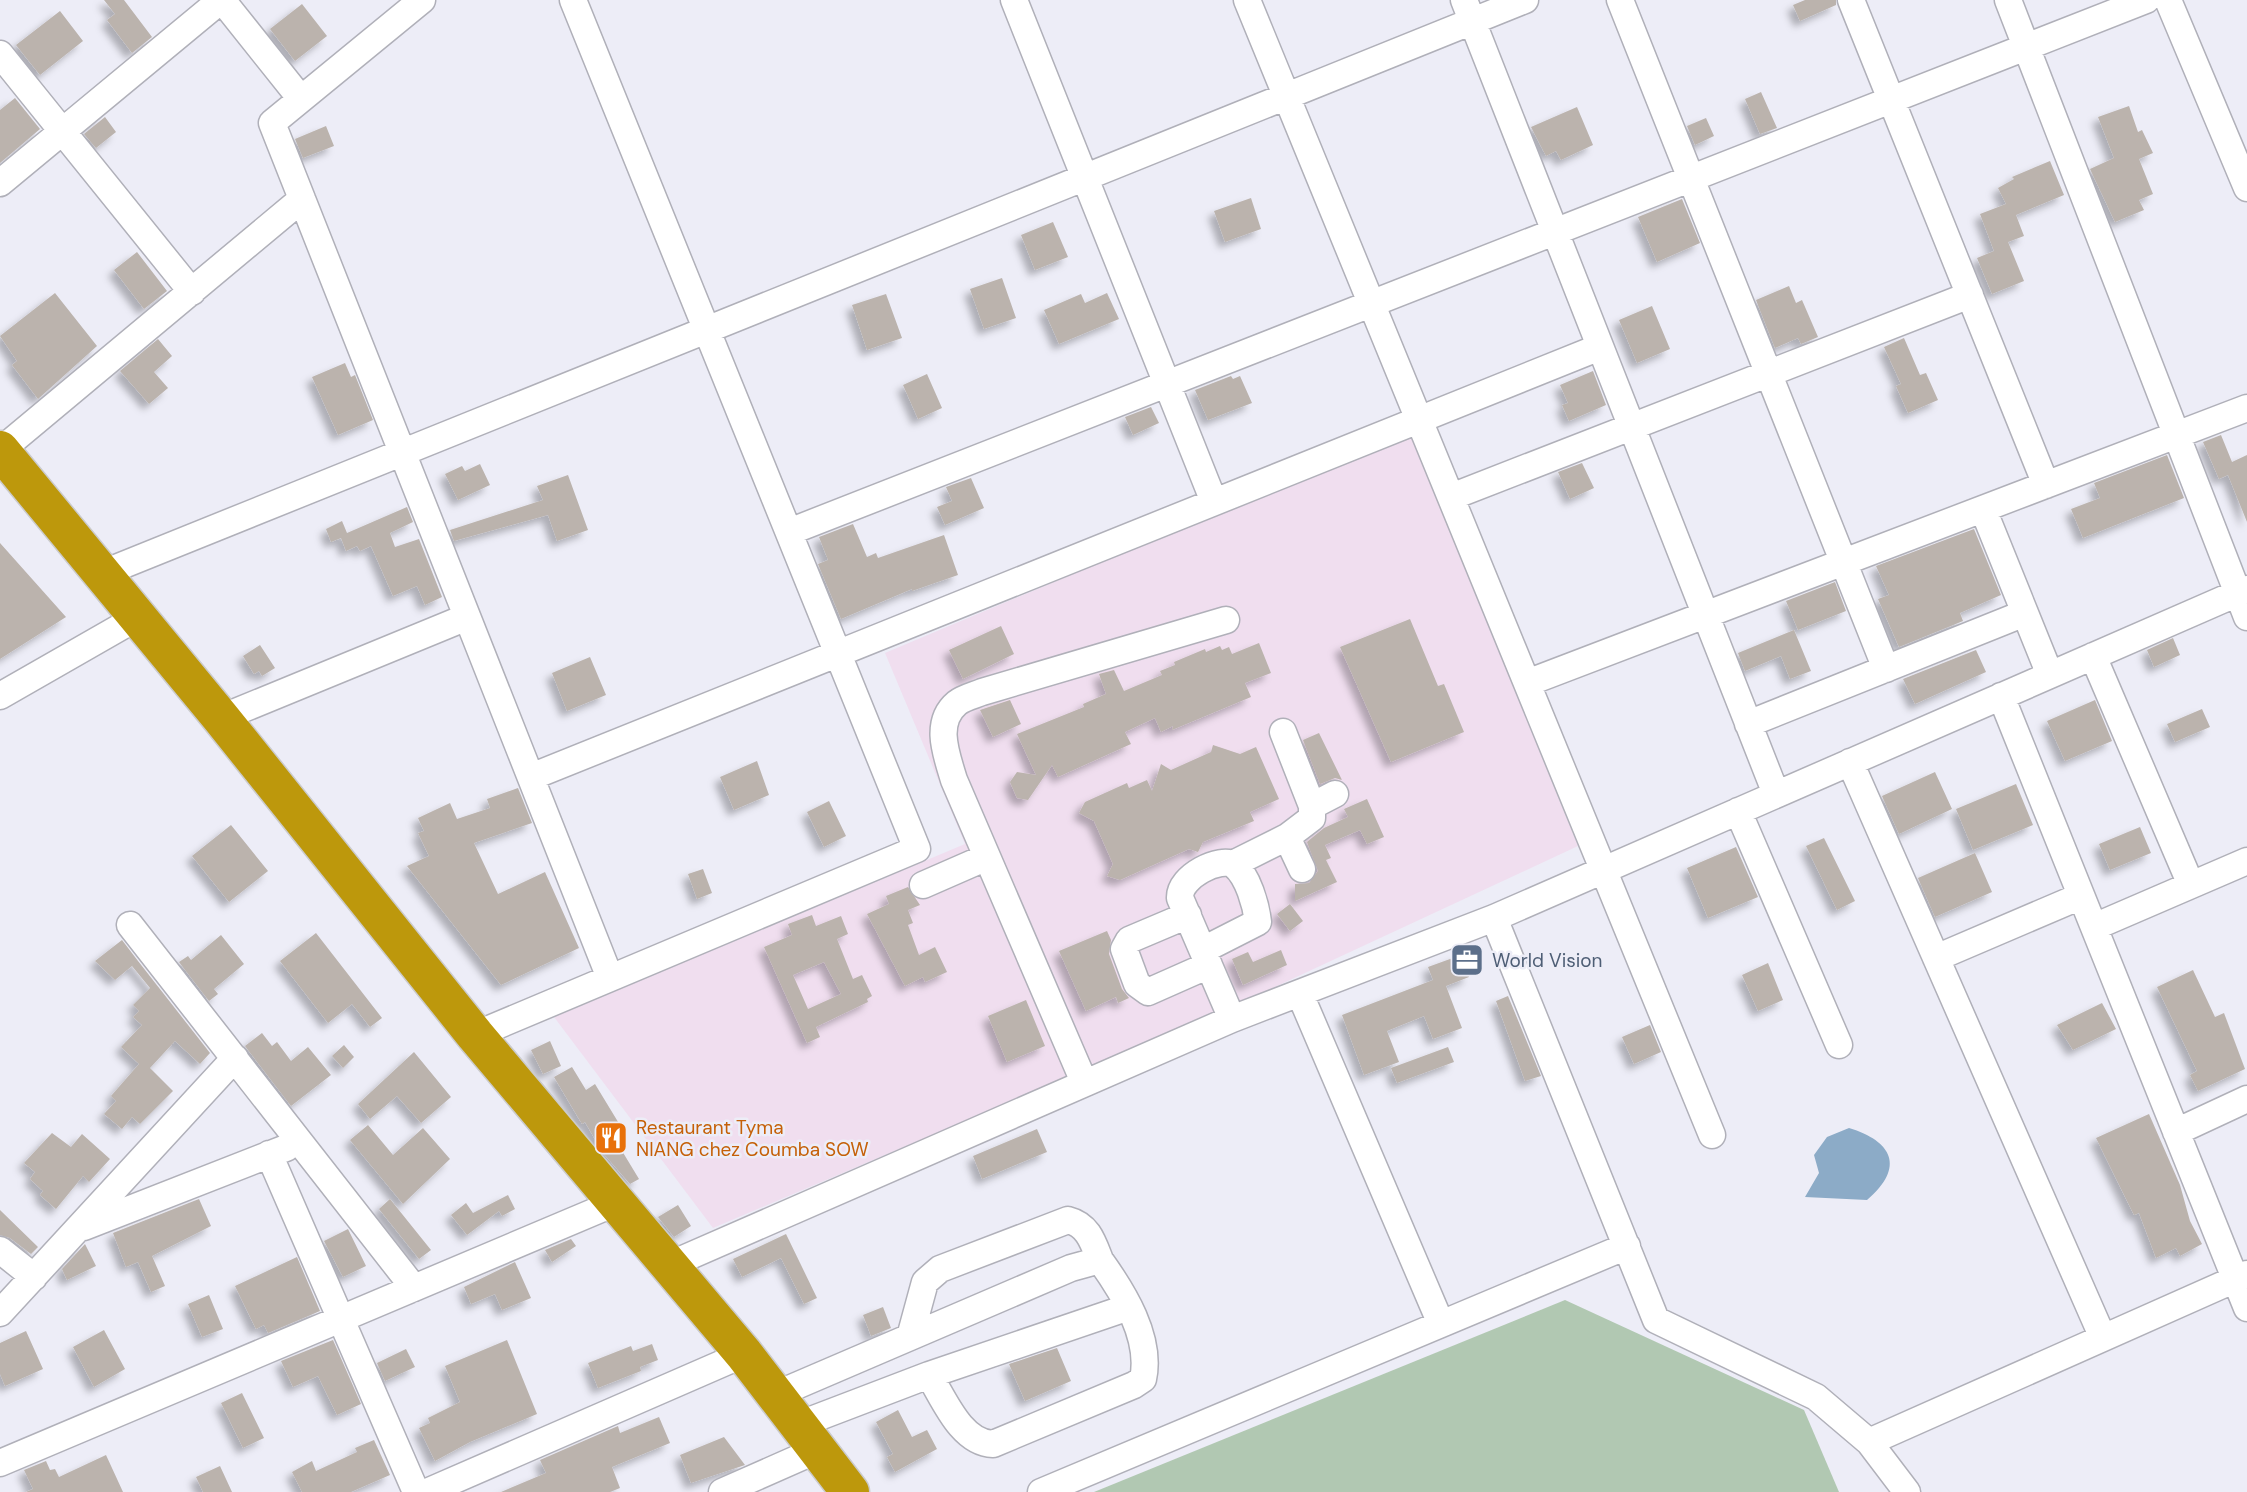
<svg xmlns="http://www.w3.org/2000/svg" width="2247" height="1492" viewBox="0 0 2247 1492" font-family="'DM Sans',sans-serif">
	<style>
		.medical { fill: #f0deef }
		.green { fill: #b1c8b2 }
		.water { fill: #8cabc7 }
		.building { fill: #bbb3ad; fill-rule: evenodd; filter: url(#shadow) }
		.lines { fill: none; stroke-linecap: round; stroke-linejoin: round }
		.minor-casing { stroke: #b0b0b9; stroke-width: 29 }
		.highway-casing { stroke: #cbcbcc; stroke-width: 41 }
		.minor { stroke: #fff; stroke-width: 26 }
		.highway { stroke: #bd980c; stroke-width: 38 }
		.labels { text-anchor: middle; stroke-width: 5; stroke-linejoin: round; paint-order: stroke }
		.service-label { font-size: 19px; fill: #4e5e75; stroke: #ededf7; text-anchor: start }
		.food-label { font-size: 19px; fill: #c56008; stroke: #ededf7; text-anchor: start }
	</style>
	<defs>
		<filter id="shadow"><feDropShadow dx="-6" dy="6" stdDeviation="3.5" flood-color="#0004"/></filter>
	</defs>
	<rect width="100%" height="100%" fill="#ededf7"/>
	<!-- medical -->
	<path class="medical" d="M1411,432L1578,846L1217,1014L713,1228L554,1017L965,844L885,653Z"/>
	<!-- green -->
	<path class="green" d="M1565,1300L1804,1410L1839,1492H1094Z"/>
	<!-- water -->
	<path class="water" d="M1849,1128C1892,1141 1906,1167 1867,1200L1805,1197L1819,1173L1814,1155L1827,1137Z"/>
	<!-- building -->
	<path class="building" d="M104,0H124L152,37L132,53L107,20L115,14Z
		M1805,0H1836V5L1800,21L1793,5Z
		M302,4L327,36L295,61L270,29Z
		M60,11L83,41L40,75L16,45Z
		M1761,92L1777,128L1760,134L1745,99Z
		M15,98L40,129L0,163V110Z
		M2129,106L2138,132L2142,130L2153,153L2139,159L2153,194L2139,200L2144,210L2115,222L2090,169L2114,158L2098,117Z
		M1577,107L1593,145L1561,160L1556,151L1546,156L1531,127Z
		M105,117L116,132L96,148L84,134Z
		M1706,118L1714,136L1695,145L1687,126Z
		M326,126L334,146L303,158L295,139Z
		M2050,161L2064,195L2016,215L2024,236L2008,242L2024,281L1992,294L1977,258L1994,251L1980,214L2006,204L1998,188L2014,179L2012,177Z
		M1251,198L1261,229L1225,242L1214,211Z
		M1682,199L1700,243L1657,262L1638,217Z
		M1053,222L1068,257L1035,270L1021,235Z
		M137,252L167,291L144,309L114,270Z
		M1002,278L1016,318L984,329L970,289Z
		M1789,286L1796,303L1802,300L1818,337L1801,344L1798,338L1775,348L1756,300Z
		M55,293L97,346L38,399L12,365L17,361L0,336Z
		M1107,293L1119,319L1059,344L1044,310L1081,294L1085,303Z
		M886,294L902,338L867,350L852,305Z
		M1652,306L1670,349L1637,363L1619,320Z
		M1904,338L1920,375L1926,373L1938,400L1908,413L1896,386L1901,384L1884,347Z
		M158,339L172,356L154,372L168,388L149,404L120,371Z
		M345,363L351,377L355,375L373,420L338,435L312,377Z
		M1593,371L1606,405L1569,421L1562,405L1568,403L1560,385Z
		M927,374L942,408L918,419L903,385Z
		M1231,376L1233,379L1240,376L1252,403L1208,420L1195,390Z
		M1151,407L1159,423L1133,435L1125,417Z
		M2221,435L2232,462L2247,455V522L2228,475L2219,479L2203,442Z
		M2167,455L2184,498L2083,538L2071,509L2100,498L2094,483Z
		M1582,463L1594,488L1570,499L1558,472Z
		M480,464L490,485L458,500L445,474L462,466L465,471Z
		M568,475L588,530L557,541L548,515L454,541L450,530L543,500L537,486Z
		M971,478L984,508L945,525L937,507L952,501L946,487Z
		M407,507L413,522L390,533L395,547L419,539L442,597L425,605L417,586L393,596L371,546L360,551L357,546L346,551L341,538L331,542L326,529L342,521L347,533Z
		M853,524L867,557L876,553L878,558L944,535L958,575L912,591V589L841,619L818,564L828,560L819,537Z
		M1974,529L2001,595L1960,613L1963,621L1899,647L1878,599L1889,595L1876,566Z
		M0,543L66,617L0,659Z
		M1835,582L1846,611L1798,630L1786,601Z
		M1410,619L1438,686L1444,684L1464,732L1391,762L1340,647Z
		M1001,626L1014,654L963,679L949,650Z
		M1794,630L1811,671L1790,679L1781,656L1745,671L1738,653Z
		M2173,638L2180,655L2154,667L2147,650Z
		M1259,643L1271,673L1245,683L1251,697L1172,730L1173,726L1161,732L1155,718L1125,732L1131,744L1058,777L1052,765L1028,800L1017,798L1010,782L1017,772L1036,775L1017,734L1084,707L1083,704L1106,694L1099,674L1114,670L1124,691L1162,675L1160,671L1175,665L1174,662L1205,649L1206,652L1220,646L1222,650L1229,647L1232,654Z
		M260,645L275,668L262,676L259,671L254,674L243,656Z
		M1976,650L1986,672L1915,704L1903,679Z
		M590,657L606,695L567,711L552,673Z
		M1010,700L1021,724L993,737L980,710Z
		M2095,700L2112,741L2065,761L2047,721Z
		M2202,709L2210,727L2175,742L2167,724Z
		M1319,733L1342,780L1335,778L1320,784L1303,740Z
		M1213,745L1240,754L1256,747L1279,799L1250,812L1254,821L1203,842L1198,852L1189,849L1120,880L1107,876L1113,864L1094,821L1079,813L1085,802L1127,783L1129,788L1147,780L1152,791L1161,764L1171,770L1211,752Z
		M757,761L769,795L734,810L720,777Z
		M1935,772L1952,809L1899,834L1882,796Z
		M2016,784L2033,825L1973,850L1956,809Z
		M518,788L532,823L474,843L498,894L545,872L579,948L501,985L407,866L429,856L418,833L424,831L418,818L450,803L457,819L490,808L487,799Z
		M1367,799L1384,837L1367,844L1360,830L1325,845L1331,858L1326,860L1337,882L1295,901V884L1309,883L1318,871L1307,842L1324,828L1348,817L1344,809Z
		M829,801L846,836L824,847L807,812Z
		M231,825L268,871L229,902L192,856Z
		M2140,827L2151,853L2110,870L2099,844Z
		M1824,838L1855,901L1837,910L1806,846Z
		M1736,847L1758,897L1708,918L1687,868Z
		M1975,853L1992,892L1935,917L1918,878Z
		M703,869L712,893L697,899L688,874Z
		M908,887L920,905L908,910L913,923L908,925L919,955L935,947L947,972L925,982L923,977L905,986L867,914L889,904L886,896Z
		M1290,904L1303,921L1290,931L1277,914Z
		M812,915L816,926L841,916L848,934L837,939L853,979L862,975L872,996L867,999L868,1002L816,1027L820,1037L807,1043L764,947L792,935L788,924ZM824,962L841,994L808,1009L793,975Z
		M1107,931L1111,940L1109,954L1122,989L1129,998L1118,1003L1116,997L1086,1011L1059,951Z
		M316,933L382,1018L370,1027L352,1004L328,1023L280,961Z
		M221,935L244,964L214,989L218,994L209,1001L179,962L188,956L191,960Z
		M122,940L138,961L115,980L95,961Z
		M1281,950L1287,965L1243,985L1232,959L1248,952L1253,962Z
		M1461,955L1469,977L1446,986L1462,1028L1433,1039L1424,1016L1387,1031L1399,1062L1364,1075L1342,1015L1433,980L1428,967Z
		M138,961L210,1053L200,1064L175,1041L150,1068L173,1091L140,1124L132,1117L122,1129L104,1114L116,1101L111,1096L139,1064L121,1047L142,1025L133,1017L139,1011L133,1005L150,988L132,966Z
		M1768,963L1783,1000L1758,1011L1742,975Z
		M2193,970L2215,1017L2224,1013L2245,1069L2198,1091L2190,1075L2197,1071L2157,987Z
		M1508,996L1541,1076L1525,1081L1496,1001Z
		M1026,1000L1045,1046L1007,1062L988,1016Z
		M2102,1003L2116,1029L2073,1050L2057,1025Z
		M1650,1025L1661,1052L1634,1064L1622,1037Z
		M262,1033L272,1046L277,1042L291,1061L308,1047L331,1075L291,1106L245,1046Z
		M550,1041L561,1066L543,1074L531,1050Z
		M344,1045L354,1057L343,1068L332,1056Z
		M1448,1047L1454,1062L1397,1083L1391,1068Z
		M414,1052L451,1097L421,1123L397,1096L370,1119L358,1104Z
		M572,1067L586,1090L595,1084L626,1135L616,1141L639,1179L630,1184L603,1153L585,1122L582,1124L554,1077Z
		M2149,1114L2180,1185L2190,1221L2202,1244L2180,1256L2176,1248L2156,1258L2139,1213L2134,1215L2096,1138Z
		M368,1125L393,1155L423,1128L450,1159L403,1204L350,1140Z
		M1037,1129L1047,1152L982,1179L973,1156Z
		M52,1133L71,1147L82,1134L110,1159L89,1182L83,1176L56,1209L40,1195L43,1191L30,1179L35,1172L24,1163Z
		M508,1195L515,1209L502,1216L499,1211L467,1235L451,1215L466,1203L473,1213Z
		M199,1199L211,1226L152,1256L165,1286L151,1292L138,1262L126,1267L113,1233Z
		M390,1199L431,1250L419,1259L379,1209Z
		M678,1205L691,1226L674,1237L658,1217Z
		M0,1210L38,1247L31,1254L10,1238L0,1235Z
		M348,1229L366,1266L343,1277L324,1241Z
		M786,1234L817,1298L804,1304L781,1258L742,1277L733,1259Z
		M571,1239L576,1246L552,1262L545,1250Z
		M85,1244L96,1266L67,1280L62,1269Z
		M297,1257L320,1311L268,1333L264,1325L256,1329L235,1286Z
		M515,1262L531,1298L502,1310L495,1294L471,1304L464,1287Z
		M209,1295L223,1329L202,1337L188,1304Z
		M883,1307L891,1328L871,1336L863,1315Z
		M104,1330L125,1369L94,1387L73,1347Z
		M26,1331L43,1369L5,1386L0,1374V1343Z
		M333,1340L361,1404L337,1415L318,1376L293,1387L281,1361Z
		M507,1340L537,1414L470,1442L435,1461L419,1428L430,1423L428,1418L460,1402L445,1366Z
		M652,1344L658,1360L640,1367L641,1371L598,1388L588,1363L631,1346L633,1351Z
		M1057,1348L1071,1381L1025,1401L1009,1364Z
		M406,1349L415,1367L385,1381L377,1363Z
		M242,1393L264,1438L243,1448L221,1403Z
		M898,1410L912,1437L927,1430L937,1449L895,1472L887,1457L893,1454L876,1422Z
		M659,1417L670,1443L612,1467L620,1488L610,1492H501L546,1473L540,1460L618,1426L620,1433Z
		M724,1437L745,1465L691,1483L680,1455Z
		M374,1440L390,1475L351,1492H302L292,1472L312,1461L316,1471L357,1452L355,1448Z
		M106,1455L123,1492H26L33,1489L24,1470L46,1461L50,1470L55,1469L59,1477Z
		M220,1466L232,1492H203L196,1477Z"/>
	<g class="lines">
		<defs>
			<path id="minor" d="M222,0L301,99
				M422,0L272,123L610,978
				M1014,0L1214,502
				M1247,0L1712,1135
				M1464,0L1776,794
				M1620,0L1886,669
				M1851,0L2046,485
				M2008,0L2247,617
				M2168,0L2247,188
				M0,54L192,292
				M0,183L221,0
				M0,451L302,199
				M1451,497L1970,295
				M1983,509L2050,675
				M789,532L2146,0
				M101,574L1525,0
				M2093,656L2191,885
				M1527,683L2247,408
				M0,696L138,617
				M2001,696L2247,1308
				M221,718L467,617
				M1748,724L2025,613
				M1850,762L2103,1338
				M531,777L1600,347
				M1312,806L1335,794
				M1738,811L1839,1045
				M1287,837L1302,869
				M1233,864L1287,837L1312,818V806L1283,732
				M923,885L987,857
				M1188,915L1129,940L1124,949L1137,984L1148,992L1209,965
				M1494,918L1656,1320L1816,1397L1869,1442L1907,1492
				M130,925L414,1288
				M2094,927L2247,861
				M1203,950L1258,922C1256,905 1248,876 1234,865C1221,856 1179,876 1180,898L1232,1019
				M1936,958L2081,896
				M1300,994L1441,1324
				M475,1035L917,849L573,0
				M1084,1082L954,780C947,756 933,723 957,703C963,698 975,695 982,692L1226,620
				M2176,1132L2247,1099
				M269,1154L416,1492
				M84,1227L286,1148
				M0,1250L34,1277
				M667,1266L1232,1019L1494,918L2247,589
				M0,1313L235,1058
				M910,1337L925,1282L940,1269L1068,1220C1088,1225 1093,1242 1100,1260
				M775,1395L1071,1268L1100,1260C1123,1292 1152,1338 1143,1379L1134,1385L993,1444C961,1443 944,1399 929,1375
				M798,1425L929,1375L1129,1307
				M1869,1442L2247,1274
				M0,1463L615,1203
				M427,1492L744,1354
				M722,1492L817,1450
				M1041,1492L1627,1246"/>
			<path id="highway" d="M0,450L221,718L475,1035L744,1354L850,1492"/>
		</defs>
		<!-- minor casing -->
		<use href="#minor" class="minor-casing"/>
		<!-- highway casing -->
		<use href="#highway" class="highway-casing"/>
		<!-- minor -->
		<use href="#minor" class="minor"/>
		<!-- highway -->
		<use href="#highway" class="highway"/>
	</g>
	<!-- icons -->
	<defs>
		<symbol id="office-square" viewBox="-11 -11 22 22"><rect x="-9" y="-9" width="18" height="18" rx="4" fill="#5c6f8a" stroke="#ededf7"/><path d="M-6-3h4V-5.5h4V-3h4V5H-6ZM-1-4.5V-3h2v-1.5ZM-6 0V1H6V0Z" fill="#fff"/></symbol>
		<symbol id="restaurant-square" viewBox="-11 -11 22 22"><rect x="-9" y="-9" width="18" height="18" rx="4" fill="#e8710a" stroke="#ededf7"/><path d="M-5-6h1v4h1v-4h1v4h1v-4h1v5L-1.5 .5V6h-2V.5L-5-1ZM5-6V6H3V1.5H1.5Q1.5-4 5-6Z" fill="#fff"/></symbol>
	</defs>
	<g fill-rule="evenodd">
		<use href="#office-square" x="1448" y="941" width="38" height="38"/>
		<use href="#restaurant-square" x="592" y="1119" width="38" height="38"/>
	</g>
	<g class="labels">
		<!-- service labels -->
		<g class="service-label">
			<text x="1492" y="967">World Vision</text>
		</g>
		<!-- food labels -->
		<g class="food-label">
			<text x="636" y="1134">Restaurant Tyma<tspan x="636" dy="22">NIANG chez Coumba SOW</tspan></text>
		</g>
	</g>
</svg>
